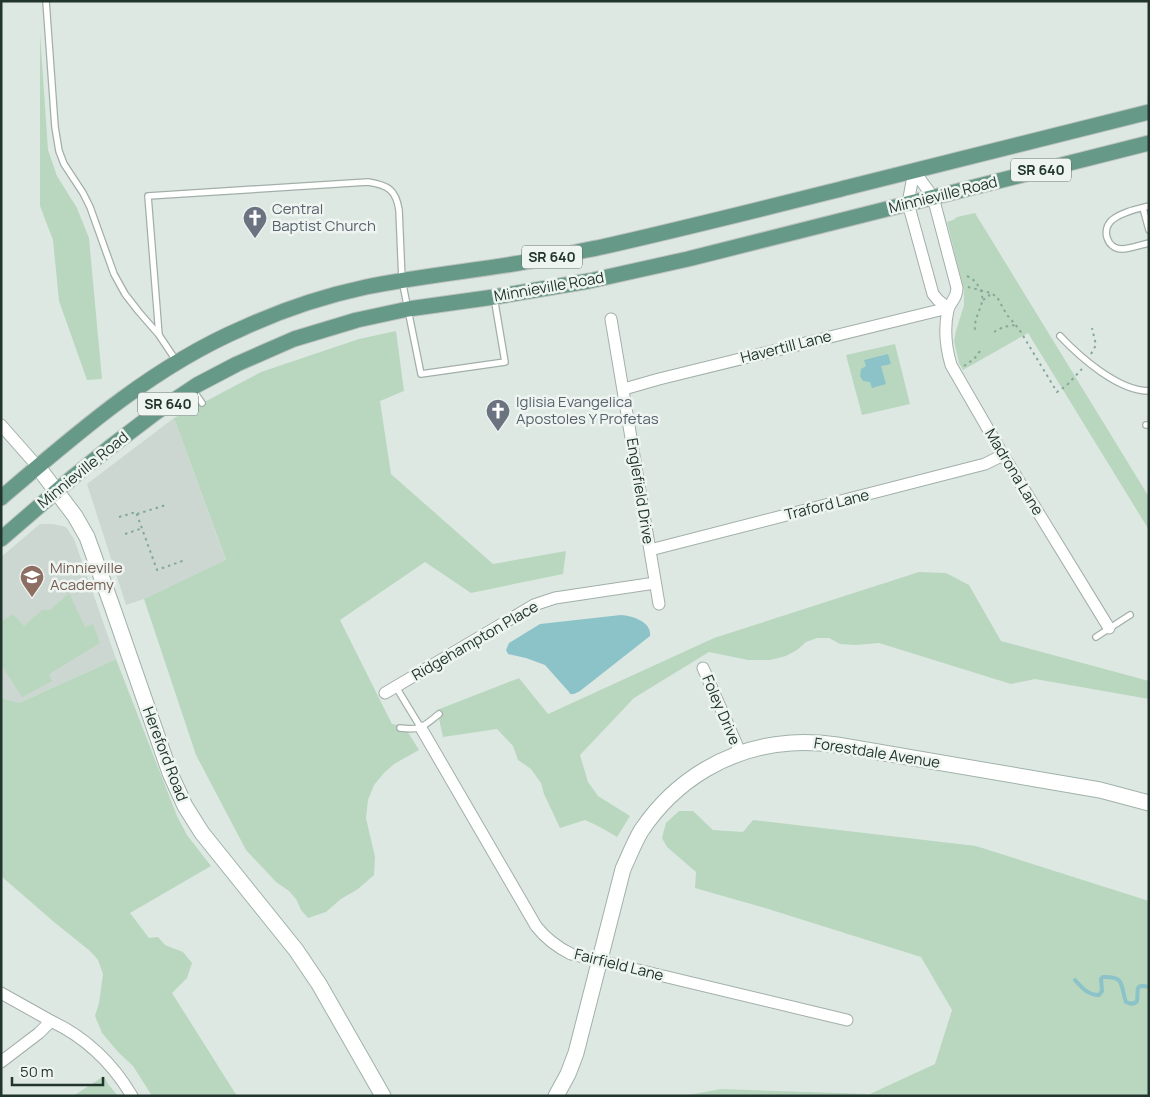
<svg xmlns="http://www.w3.org/2000/svg" width="1150" height="1097" viewBox="0 0 1150 1097" font-family="Manrope,sans-serif">
	<style>
		.built { fill: #ccd7d2 }
		.green { fill: #b9d7bf }
		.water { fill: #8bc3c8 }
		.lines { fill: none; stroke-linecap: round; stroke-linejoin: round }
		.stream { stroke: #8bc3c8; stroke-width: 4 }
		.lane-casing { stroke: #a2afa9; stroke-width: 8 }
		.street-casing { stroke: #a2afa9; stroke-width: 13 }
		.secondary-casing { stroke: #9fb2a9; stroke-width: 17 }
		.primary-casing { stroke: #bcc2c0; stroke-width: 17 }
		.path { stroke: #82a899; stroke-width: 2; stroke-dasharray: 2.5 4; stroke-linecap: butt }
		.lane { stroke: #fff; stroke-width: 5.5 }
		.street { stroke: #fff; stroke-width: 11 }
		.secondary { stroke: #fff; stroke-width: 15 }
		.primary { stroke: #679988; stroke-width: 15 }
		.labels { text-anchor: middle; stroke-width: 5; stroke-linejoin: round; paint-order: stroke }
		.shield { fill: #eef5f1; stroke: #5e6f68; stroke-width: 1 }
		.shield-label { font-size: 14px; font-weight: bold; fill: #21352e }
		.street-label { font-size: 15px; fill: #21352e; stroke: #eef5f1 }
		.worship-label { font-size: 15px; fill: #5b616d; stroke: #eef5f1; text-anchor: start }
		.education-label { font-size: 15px; fill: #785e54; stroke: #eef5f1; text-anchor: start }
	</style>
	<rect width="100%" height="100%" fill="#dee8e3"/>
	<!-- built -->
	<path class="built" d="M174,418L226,561L144,599L126,605L87,484Z
		M40,524H53L66,527L74,539L116,659L19,703L1,698V557Z"/>
	<!-- green -->
	<path class="green" d="M40,33L48,150L57,176L77,208L89,238L102,379L87,380L59,301L53,240L40,206Z
		M975,213L1149,497V530L1028,333L963,370L959,363L954,341L956,331L964,305V290L947,222L953,220L957,217Z
		M396,331L404,391L380,401L391,474L493,564L566,551L563,574L471,593L425,562L340,620L392,724L404,726L419,750L394,764L385,772L374,785L368,800L366,818L375,857L374,875L358,889L341,899L326,912L308,918L301,910L296,899L289,891L276,882L246,850L196,755L144,599L226,560L174,418L261,372L359,339Z
		M895,344L910,404L862,415L846,355Z
		M919,572L946,573L969,585L1001,641L1149,681V699L1035,679L1011,684L879,643L856,645L840,644L829,638H817L806,642L797,650L786,656L770,660H748L709,652L634,698L580,755L588,782L598,796L630,816L617,837L600,827L585,820L560,828L544,794L541,783L531,769L518,760L513,746L497,729L443,737L437,710L519,678L548,714L714,638Z
		M69,593L85,627L93,624L100,643L49,674L52,681L22,697L1,664V622L13,614L24,626L42,610H50Z
		M116,659L177,816L187,835L211,866L130,913L149,938L158,937L165,945L183,952L192,963L187,978L172,993L237,1096H152L133,1066L119,1053L102,1033L95,1016L99,1003L103,974L98,960L90,951L54,922L1,876V698L19,703Z
		M679,811H693L713,830L743,832L753,820L976,846L1149,901V1096H683L721,1089L870,1094L935,1064L952,1010L921,957L765,908L695,888L696,872L667,847L662,838L666,823Z
		M104,1076L108,1084L118,1096H73Z"/>
	<!-- water -->
	<path class="water" d="M888,354L891,364L881,366L886,384L872,388L870,382L863,381L860,376L861,369L866,366L864,360Z
		M621,615C633,616 652,622 650,636L580,691L574,694H570L569,692L545,665L526,658L508,654L506,650L509,643L540,624Z"/>
	<g class="lines">
		<!-- stream -->
		<path class="stream" d="M1075,980C1082,988 1088,995 1099,995L1102,991L1101,979L1103,977C1126,976 1120,986 1126,1002C1130,1004 1134,1005 1137,1001C1139,991 1133,983 1149,987"/>
		<defs>
			<path id="lane" d="M46,1L55,127L59,151L64,164L83,193L90,207L114,274L125,294L139,312L159,335L177,362
				M1149,206C1137,209 1122,212 1112,220C1101,230 1107,249 1122,249C1130,249 1140,245 1149,243
				M1143,208L1149,230
				M159,335L148,196L368,182C388,185 396,190 399,210L402,280L421,374L505,362L494,297
				M1060,336C1080,357 1118,391 1149,391
				M193,390L202,403
				M1146,425H1149
				M1096,637L1130,615
				M396,687L421,728
				M400,728C421,731 424,726 439,714"/>
			<path id="street" d="M914,171L933,197L957,288C957,300 950,301 948,310C944,328 946,348 951,365L1003,455L1109,628
				M914,171L908,203L933,294L938,300L948,308
				M611,319L659,604
				M624,389L659,379L948,308
				M1,425L38,467
				M650,550L985,464L1003,455
				M703,668L740,752
				M385,693L534,605L555,598L655,583
				M421,728L536,926C546,939 557,947 571,954L847,1020
				M1,993L51,1021L39,1033L1,1062
				M51,1021C85,1037 113,1064 132,1096"/>
			<path id="secondary" d="M38,467L75,516L87,537L112,606L170,773L185,806L202,833L296,950L319,984L383,1096
				M556,1096L568,1074L576,1053L623,869C629,856 634,843 641,831C675,780 729,747 791,743C806,742 822,743 837,745L1100,790L1149,803"/>
			<path id="primary" d="M1,498C76,434 152,367 243,328C282,310 324,296 366,287C424,275 484,270 543,259C561,256 579,251 597,248C682,229 765,208 849,187C949,162 1049,137 1149,112
				M1,539L73,477L109,448L155,413L197,385L237,364L294,339L357,320L408,309L494,297L589,281L688,259L1149,143"/>
		</defs>
		<!-- lane casing -->
		<use href="#lane" class="lane-casing"/>
		<!-- street casing -->
		<use href="#street" class="street-casing"/>
		<!-- secondary casing -->
		<use href="#secondary" class="secondary-casing"/>
		<!-- primary casing -->
		<use href="#primary" class="primary-casing"/>
		<!-- path -->
		<path class="path" d="M967,276C973,279 975,281 979,287C989,303 973,314 975,330
			M968,287L991,293L997,297L1007,315L1019,329L1057,392L1066,386L1082,369
			M983,300L988,297L991,293
			M994,332L1003,327L1016,325
			M1091,354L1096,345L1092,328
			M964,366L974,359L980,351
			M137,514L166,505
			M119,517L136,512L157,570L185,560
			M125,534L140,529"/>
		<!-- lane -->
		<use href="#lane" class="lane"/>
		<!-- street -->
		<use href="#street" class="street"/>
		<!-- secondary -->
		<use href="#secondary" class="secondary"/>
		<!-- primary -->
		<use href="#primary" class="primary"/>
	</g>
	<!-- icons -->
	<defs>
		<symbol id="church-pin" viewBox="-11 -11 22 30"><path d="M0 17L-7.5 6A9.5 9.5 0 1 1 7.5 6Z" fill="#6b7280" stroke="#eef5f1"/><path d="M-1.2-6h2.4v3.5h3.3v2.4h-3.3V6h-2.4V-.1h-3.3v-2.4h3.3Z" fill="#fff"/></symbol>
		<symbol id="school-pin" viewBox="-11 -11 22 30"><path d="M0 17L-7.5 6A9.5 9.5 0 1 1 7.5 6Z" fill="#8d6e63" stroke="#eef5f1"/><path d="M0-5L7-2L0 1L-7-2ZM-4 1L0 2.5L4 1V4Q0 6-4 4Z" fill="#fff"/></symbol>
	</defs>
	<g fill-rule="evenodd">
		<use href="#church-pin" x="241" y="204" width="28" height="38"/>
		<use href="#church-pin" x="484" y="397" width="28" height="38"/>
		<use href="#school-pin" x="18" y="563" width="28" height="38"/>
	</g>
	<g class="labels">
		<!-- shield labels -->
		<g class="shield">
			<rect x="1011" y="158.5" width="60" height="23" rx="4"/>
			<rect x="522" y="245.5" width="60" height="23" rx="4"/>
			<rect x="138" y="392.5" width="60" height="23" rx="4"/>
		</g>
		<g class="shield-label">
			<text x="1041" y="175">SR 640</text>
			<text x="552" y="262">SR 640</text>
			<text x="168" y="409">SR 640</text>
		</g>
		<!-- street labels -->
		<g class="street-label">
			<text transform="translate(943 195) rotate(-14)" y="5">Minnieville Road</text>
			<text transform="translate(549 287) rotate(-10)" y="5">Minnieville Road</text>
			<text transform="translate(786 347) rotate(-14)" y="5">Havertill Lane</text>
			<text transform="translate(83 470) rotate(-39)" y="5">Minnieville Road</text>
			<text transform="translate(1014 472) rotate(59)" y="5">Madrona Lane</text>
			<text transform="translate(640 491) rotate(81)" y="5">Englefield Drive</text>
			<text transform="translate(827 505) rotate(-14)" y="5">Traford Lane</text>
			<text transform="translate(475 641) rotate(-30)" y="5">Ridgehampton Place</text>
			<text transform="translate(721 710) rotate(67)" y="5">Foley Drive</text>
			<text transform="translate(877 753) rotate(9)" y="5">Forestdale Avenue</text>
			<text transform="translate(165 754) rotate(69)" y="5">Hereford Road</text>
			<text transform="translate(619 965) rotate(14)" y="5">Fairfield Lane</text>
		</g>
		<!-- worship labels -->
		<g class="worship-label">
			<text x="272" y="214">Central<tspan x="272" dy="17">Baptist Church</tspan></text>
			<text x="516" y="407">Iglisia Evangelica<tspan x="516" dy="17">Apostoles Y Profetas</tspan></text>
		</g>
		<!-- education labels -->
		<g class="education-label">
			<text x="50" y="573">Minnieville<tspan x="50" dy="17">Academy</tspan></text>
		</g>
	</g>
	<!-- border -->
	<rect width="1150" height="1097" fill="none" stroke="#21352e" stroke-width="5"/>
	<!-- scale -->
	<path d="M12 1077v8h91v-8" fill="none" stroke="#21352e" stroke-width="2.5"/>
	<text x="20" y="1077" font-size="15" fill="#21352e" stroke="#eef5f1" stroke-width="4" paint-order="stroke">50 m</text>
</svg>
